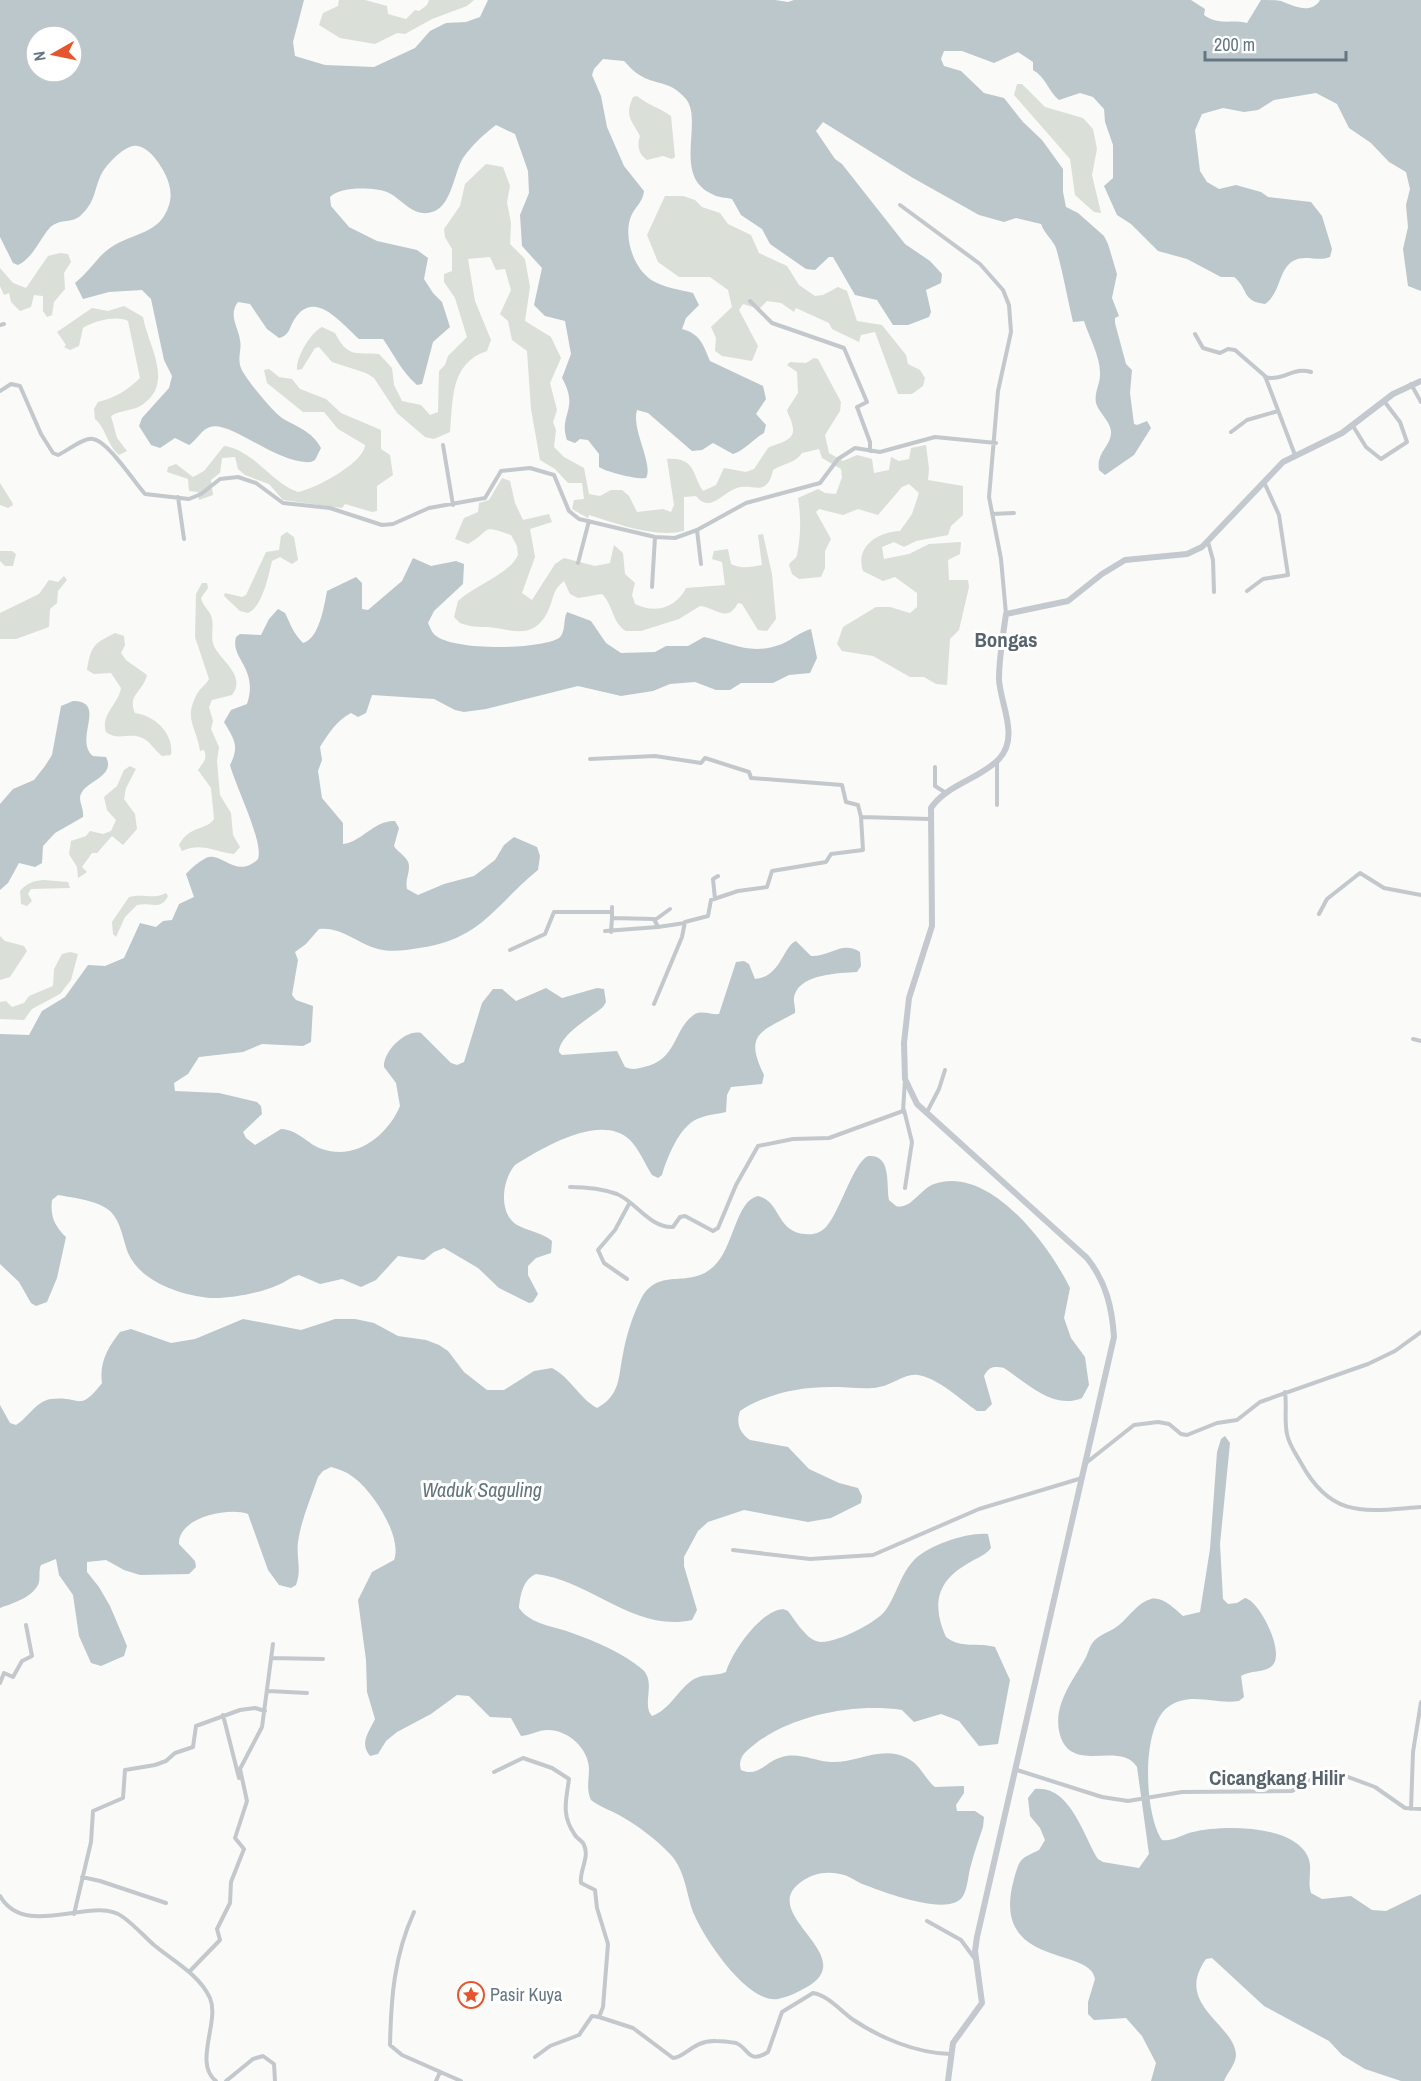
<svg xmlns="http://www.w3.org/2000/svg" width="1421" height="2081" viewBox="0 0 1421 2081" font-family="'Archivo Narrow',sans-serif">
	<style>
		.green { fill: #dadfd7 }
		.water { fill: #bbc7cb; fill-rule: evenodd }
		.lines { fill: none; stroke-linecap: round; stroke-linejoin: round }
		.minor { stroke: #c3c8cc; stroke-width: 4 }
		.secondary { stroke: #c3c9ce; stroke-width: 6 }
		.labels { text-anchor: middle; stroke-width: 6; stroke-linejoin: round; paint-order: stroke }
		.poi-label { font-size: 18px; fill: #657683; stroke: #fff; text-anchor: start }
		.water-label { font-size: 20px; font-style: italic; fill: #60757c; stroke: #fff }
		.quarter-label { font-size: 21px; font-weight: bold; fill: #57646e; stroke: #fff }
	</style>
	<rect width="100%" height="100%" fill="#fafaf8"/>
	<!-- green -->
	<path class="green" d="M339,0H365L387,6L388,14L406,19L415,10L419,11L427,5L429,0H474L467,6L432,19L405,34L397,33L375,44L340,38L319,25L323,13L338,6Z
		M1017,84H1022L1045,107L1083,118L1093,129L1097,149L1092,175L1101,213L1094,212L1075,195L1070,159L1014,95Z
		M637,96C648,105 660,108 671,116L675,157L672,159L663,156L647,160C638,154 637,145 640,136C632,120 624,117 633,97Z
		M486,164L503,167L510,186L507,202L511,223L510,244L525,259L530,287L525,321L551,337L561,358L550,383L557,410L553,422L556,430L554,447L564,457L584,468L589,494L600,496L611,490H622L629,496L637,512L663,509L671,512L674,505L667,459C696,457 692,475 703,491L716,485L724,468L746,472L754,469L768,448C778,442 798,442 792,424C791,418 788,415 787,410L798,393L797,372L787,365L790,362L806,363L814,358L818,359L841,402L840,411L825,435L829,453L843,461L857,455L872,459L874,473L889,470L891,457L899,461L909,459L911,448L926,445L929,469L928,480L963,486V515L951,526L948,535L916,541L904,547L894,542L882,547L884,559L909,554L929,544L961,542L960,554L948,560L949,580H968L969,587L959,630L950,639L947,685L936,684L924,677H910L873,656L842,651L837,644L843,627L876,607H890L910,613L917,607V593L895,577L883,581L863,571C855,547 877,532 900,531L912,514L919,493L909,484L902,487L878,515L858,509L843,515L819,509L816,512L831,539L825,551V568L821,577L799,579L792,574L789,565C791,560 796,560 797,555C801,536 801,516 798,498L818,489L825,493L836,494L842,477L841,469L822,458L819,449L802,453C796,463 782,464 773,470C767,498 754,483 737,488C723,492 710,514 696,496L684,497V531C654,538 618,524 589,515L588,518L572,509L574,500L584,499L582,483H568L555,469L540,460L531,409L527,351L512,340L508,321L500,314L511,290L505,269L496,270L490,257L468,259L475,301L491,340L487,351C450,363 453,400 450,432L434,439L425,437L397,413L374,378L366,373L332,362L319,347L315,348L302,369L297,370C296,357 311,332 322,327L335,333C348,358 354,352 379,354L392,368L394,385L402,401L421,405L430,415L438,412L439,371L445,365L448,356L467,337L455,298L444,282V274L452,271V249L445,237L444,229L460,206L465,184Z
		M665,196H683L695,200L702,207L720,213L728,224L751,235L759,253L787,266L799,285L815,296L823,295L838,287L847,291L857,321L882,325L906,355L908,364L920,370L925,378L923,386L912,394H898L875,332L861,335L859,342L832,329L829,323L796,308L794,312L781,303L767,301L759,309L743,304L739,310L758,346L752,361L722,356L715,351L716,338L711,327L732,307L728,290L710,277H679L658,262L647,235Z
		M60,253L68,254L71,262L64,273L65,289L54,302L52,315L47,317L43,311V296L34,295L31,307L20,311L11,302L9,293L4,295L0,286V268L13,283L26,288L48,256Z
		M124,306L143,317C148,346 175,383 142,405C133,411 120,410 111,416L117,438L127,451L119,455C107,445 106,428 95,419L94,409L98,402C115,398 128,390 140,378L128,321C116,315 94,321 83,328L79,346L70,350L64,347L66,345L57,332L92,308L108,311Z
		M269,369L279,377L292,379L300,389L326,399L341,413L381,430V449L390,455L393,475L377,486V511L372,512L345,504L342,508L283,500L269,484L245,475L238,469L235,457L222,458L220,473L211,480L213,495L199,500L198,492L189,491L188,479L167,472L168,467L176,464L193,477L204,471L224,446C254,450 271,483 298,492C315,489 364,463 365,445L338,429L324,412H303L267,383L264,370Z
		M502,478L510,481L515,503L523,520L549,514L552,522L530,529L535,557L522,593L532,600L555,564L564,558L595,566L610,563L614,545L623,553L625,574L635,583L632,595L635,604C655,614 676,608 686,588L725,585L722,562L712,559L714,551L728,549L731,564C741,569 751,567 762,565L758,535L763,534L772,574L776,619L767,631L758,630L742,604L738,603C727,624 715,607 700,606L679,619L641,631H626C612,623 613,604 602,594L578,598L570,594L564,581C551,591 554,601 547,613C532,641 511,629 488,627C478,627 470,627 460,623L454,617L458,601C474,586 510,574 518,555L517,546L511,535C479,524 493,530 468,544L455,539L464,518L478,512L479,503L489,500Z
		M0,483L12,502L13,505L8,508L0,505Z
		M287,532L294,537L298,560L292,564L280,557L272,561C269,574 262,608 248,613L240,611L224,596L225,593L242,597L246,595L266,552L279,550L281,536Z
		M0,551H12L16,554L13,566H5L0,561Z
		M64,576L67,580L58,591L57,603L50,609L49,627L16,639H0V613L39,594L49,580L58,582Z
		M202,583H207L208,588L201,598C203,607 211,611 212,619C214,628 210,636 214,646C220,660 247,676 232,695L212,700L209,707L213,721L211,729L219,747L217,761L220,795L231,813L233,835L240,847L234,854C214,852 202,842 182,851L179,845C189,825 206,831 214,819L211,788L198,770C203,762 208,760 204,750L200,751C197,727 183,720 197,694C200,688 206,685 209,679L195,637L196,594Z
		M115,633L124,636L125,645L121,653L126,660L147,675C143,692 127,695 135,713C155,716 174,733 171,755L162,756C154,750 150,740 140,737C128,733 117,741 106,732C100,715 119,703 121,688L111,673L94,674L87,670C91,646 93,644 115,633Z
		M130,766L136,769L126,788L124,799L135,814L137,829L123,845L112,836L97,853H92L82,867L87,872L78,878L77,867L69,854L71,841L86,836L90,831L103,834L111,831L116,820L107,810L104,797L117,786L124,770Z
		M43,880L68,882L70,888L31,889L28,894L32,901L27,906L21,904L20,891C27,883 33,881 43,880Z
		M166,893L168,896C161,911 150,902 137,905L125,917L116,937L113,934L112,922L129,897C143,893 152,900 166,893Z
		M0,936L5,941L24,946L27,951L10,977L0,980Z
		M70,952L78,954L71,980L60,994L32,1009L24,1020L0,1019V1002L6,1001L12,1007L24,1003L29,996L53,986L54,969L62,954Z"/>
	<!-- water -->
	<path class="water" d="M0,0H304L293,42L295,56L325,65L374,67L415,48L430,31L446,23L466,22L480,17L488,0H775L788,2L794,0H1191L1205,9L1204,15C1219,26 1231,19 1247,23L1261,0C1268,0 1275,0 1281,1C1294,6 1311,15 1320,0H1421V291L1408,286L1403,249L1408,227L1406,205L1410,189L1406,172L1389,162L1371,143L1349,128L1337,104L1316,93L1274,100L1258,110L1244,112L1223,108L1202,114L1195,130L1200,171L1207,182L1219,189L1236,185L1261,192L1268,197L1311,202L1322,216L1332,249L1330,257C1318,262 1305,254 1293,261C1278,270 1281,293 1265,304C1241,301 1249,289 1234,277H1221L1187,259L1158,251L1131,224L1117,215L1104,186L1113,178V145L1105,122L1104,109L1093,97L1080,93L1059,100C1048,91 1046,77 1033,70V62L1018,52L994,63L962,51H944L941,59L944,66L961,71L984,93L1004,98L1023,122L1042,140L1063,169V192L1066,207L1078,213L1104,236L1108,244L1117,274L1112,298L1119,316L1115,318V323L1126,364L1132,370L1130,393L1134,424L1137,425L1147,421L1151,428L1134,455L1105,475L1099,470C1096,452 1112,446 1111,431C1110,421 1099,413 1096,403C1094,393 1100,384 1100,375C1101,358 1089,337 1084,321L1073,322C1067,297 1063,272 1056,248C1053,240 1044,233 1041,224L1016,218L1004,222L979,215L913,178L823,122L816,131L835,159L842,164L905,244L930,261L942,274L941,283L926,290L931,312L929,317L908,325H893L877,300L855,295L833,257H829L815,270L806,269L770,244L762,229L741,215L732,199C726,197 719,198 714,195C671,178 704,121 686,99C669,79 655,86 638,74C633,71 628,65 624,61L603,59L594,69L592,75L601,96L607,127L624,166L644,191C643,203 633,208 630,219C624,239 634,270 653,281C663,287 681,290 693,293L699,305L686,318L682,329C700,334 703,344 710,361L763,386L766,399L756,414L766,425L764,433C753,439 744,451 733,454L713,443L702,450L692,451L648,413L637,410C631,430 654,464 646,478C639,480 606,472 599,467V454L588,440L580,439L575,443L567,440C558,414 580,410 562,378L571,354L565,321L545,316L534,305L542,268L522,246L520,215L529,193L528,171L515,134L496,125C484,134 472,145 463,158C453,174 452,210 428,213C411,215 401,198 387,192C375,187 339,186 330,197L331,206L349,227L377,241L417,250L428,258L424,279L433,293L442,302L450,327L433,342L422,384L417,385C401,371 395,356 383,339H359C342,324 314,287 294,320C289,328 290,335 279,338L267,329L250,304L238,302C228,315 238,326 240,340C242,350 237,358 241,368C244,377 273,412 282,418C297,427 312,431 321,448L315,460L311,462C277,465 231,420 210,427C202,429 196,441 189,445L175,438L160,448L151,445L139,426L142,418L169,388L172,376L164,360L151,299L142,290L109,292L83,299L75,283C89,272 98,256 110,248C133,232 160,235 169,205C173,193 169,181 163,170C158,161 148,147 137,146C126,144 107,164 102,173C93,190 97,201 79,217C72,222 61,220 53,225C42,233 35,257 18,265L13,263L0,237ZM36,36H72V72H36Z
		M413,558L431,566L456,561L464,564L463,584L434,611L428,623C430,627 432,633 435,635C452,651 539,650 559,638C566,633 563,619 567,612L591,621L606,643L621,653L655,652L666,646H688L704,637C733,643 750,656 782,644C793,639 800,632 811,629L817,658L810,673L789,675L773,683H741L730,690H716L695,682L670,684L653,691L621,696L578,686L486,709L464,712L455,710L434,699L372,695L366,713L358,717L351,713C337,720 328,734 320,747L322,760L318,771L322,798L343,823V844C362,842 374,820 395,821L399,828L394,846C398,853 410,858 409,867C409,875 405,880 407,889L418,895L444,884L474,876L495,860L504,845L514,837L537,847L540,856L538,870C495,905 481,940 419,948C407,950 395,952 383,950C359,946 343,926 319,929L306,944L295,952L298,960L292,995L296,1000L313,1006L311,1042L303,1046L262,1044L243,1052L199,1057L188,1074L174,1083L175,1091L219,1093L257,1102L261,1106L262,1114L243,1132L246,1138L255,1145L281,1129C299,1130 307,1144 322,1149C356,1161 388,1135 400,1106L396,1083L384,1067C383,1052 405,1029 421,1033L451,1063L457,1065L464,1062L482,1003L493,989H502L516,1001L546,988L562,998L597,988L604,989L606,1002L603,1007C590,1018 559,1035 559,1052L562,1055L617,1051L625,1067C632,1070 637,1069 644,1067C678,1060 673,1028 695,1014C702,1010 711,1015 719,1014L736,962L744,961L749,964L755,979C781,977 783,946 796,941L811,956C829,957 843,940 860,952L861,966L857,972C839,973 802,974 795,994C792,1000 796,1007 795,1013C760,1032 744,1034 764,1075L762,1084L731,1087L727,1095L726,1112C717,1114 706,1115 697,1119C679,1127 667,1158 662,1175L658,1178L652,1175C645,1164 639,1149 630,1140C601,1112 542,1148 515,1165C502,1180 498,1213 517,1225C528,1231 543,1233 552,1241L551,1253L536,1258L528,1266V1275L538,1294L533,1302L529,1303L499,1288L478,1268L444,1248L434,1252L424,1260L398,1256L376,1280L361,1287L342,1279L320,1284L299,1275C290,1277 286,1282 278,1285C260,1293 230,1299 210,1298C180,1295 141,1282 128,1253C123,1240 121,1221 110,1211C97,1200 74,1198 58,1195L52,1200C50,1217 55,1226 66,1237L57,1278L47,1302L36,1306L31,1303L19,1282L0,1264V1034L29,1035L42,1011L65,997L88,965L105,966L124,958L140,923L156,927L163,921L172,920L179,904L194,897L186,874C190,869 203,858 209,857C223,854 238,879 258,859C264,842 235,785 230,765C240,746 234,739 224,722L231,710L247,704C259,668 230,659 236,637L240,634L261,635L269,619L278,609L285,613C291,625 293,633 303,643C319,639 324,607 327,591L356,577L362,583V609L368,610L402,581Z
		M73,701C108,701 73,740 93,756L106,757C117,778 81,781 80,798C80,804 84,810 83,817L55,833L43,846L42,863L35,867L19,863L8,883L0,890V804L13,789L34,780L45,766L52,755L61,706Z
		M868,1156C892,1154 886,1184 889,1200L896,1206C911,1210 920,1189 934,1184C989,1164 1049,1245 1070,1288L1064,1318L1071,1338L1085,1357L1089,1385L1082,1398C1054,1410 1028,1384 1004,1368C994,1366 989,1366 984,1376L992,1404L985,1411H977C961,1400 938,1378 918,1375C904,1373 893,1385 879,1387C866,1390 851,1387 838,1387C804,1386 769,1392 740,1411C736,1423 739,1432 750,1440L788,1447L809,1469L839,1483L858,1488L862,1496L861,1503L831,1518L808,1522L744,1510L708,1522L698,1531L684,1557V1566L697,1610L692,1620C635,1633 590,1580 536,1574C523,1579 520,1596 519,1608C531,1625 554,1626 572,1633C595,1641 623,1653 642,1669C657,1682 641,1704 652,1716C670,1710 678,1689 694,1679C705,1673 715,1677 726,1672C732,1652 760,1611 783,1609L788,1611C795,1620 805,1637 816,1641C830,1647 876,1623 885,1611C897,1595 900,1574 915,1559C930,1545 967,1532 988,1534L991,1548C985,1556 976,1558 967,1564C936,1582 932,1605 946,1637C961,1649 978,1642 995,1647L1010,1680L998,1744L979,1746L959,1721L949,1717L941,1714L914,1722L902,1710C855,1703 792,1715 755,1744C746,1751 737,1758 741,1770C758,1778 766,1761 782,1757C799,1752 814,1761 831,1762C858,1763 881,1745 907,1758C921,1765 924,1778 935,1787L964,1786V1793L956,1805L957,1811H975L984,1817L983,1827C979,1839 974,1853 971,1865C968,1875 968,1887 963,1896C950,1918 884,1892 865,1885C856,1882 849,1875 840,1874C826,1871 813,1873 801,1882C756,1914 862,1956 807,1987C798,1992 788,1997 778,1999C747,2004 703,1937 693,1912C686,1892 685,1870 670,1854C656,1839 637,1825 619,1815C610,1810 600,1807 591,1800C586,1789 589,1781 589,1768C588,1748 568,1730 548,1730C538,1730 531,1735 521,1736L511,1718L490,1717L469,1696L457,1695L431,1714L397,1732L386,1741L378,1754L370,1756C359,1743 369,1732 375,1719L367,1692L366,1660L358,1600L372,1572L394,1560C403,1537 372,1490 353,1477C347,1472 339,1469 331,1467L323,1471L318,1477C311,1498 301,1520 298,1542C296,1557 302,1570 296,1585L291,1588L279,1585L268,1570L248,1514C229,1507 178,1517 179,1544L195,1561L196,1567L189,1574L140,1575L124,1570L106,1560L87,1562V1572L99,1587L110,1606L127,1646L124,1656L101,1666L91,1663L79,1636L73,1595L59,1575L56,1559L41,1565C38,1571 41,1578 38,1585C31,1598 13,1603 0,1608V1405L10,1423L16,1425C28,1418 36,1401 51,1399C81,1395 78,1414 102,1383C99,1363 108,1347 120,1332L131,1329L171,1343L195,1339L243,1319L301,1330L335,1319H355L374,1323L398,1336L426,1340L439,1345L448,1351L464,1372L487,1390H504L534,1371L552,1368C571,1378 579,1398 597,1408C621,1395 618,1377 623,1354C626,1337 632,1317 640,1301C657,1265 688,1290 713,1267C734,1249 735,1201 758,1196C781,1201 776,1232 805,1234C814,1235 820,1233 826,1227C840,1212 853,1163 868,1156Z
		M1225,1436L1230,1443L1220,1544L1223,1599L1228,1604L1237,1603L1245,1598C1260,1601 1286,1654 1272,1666C1264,1673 1250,1670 1241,1676L1244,1697L1239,1701C1215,1705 1194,1692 1171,1705C1140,1722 1144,1814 1162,1840C1172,1842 1183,1834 1193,1832C1221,1825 1294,1824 1308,1857C1313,1868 1307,1881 1311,1893L1322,1899L1351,1896L1372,1910L1386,1911L1421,1894V2081H1401L1365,2069L1342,2055L1329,2041L1264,2006L1212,1958L1206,1959C1173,2005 1235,2024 1236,2055C1236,2064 1227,2073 1224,2081H1151L1156,2063L1142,2036L1126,2018L1094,2020L1088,2014V2002L1095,1979C1091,1946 989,1969 1014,1879C1020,1857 1021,1859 1039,1850L1045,1840L1040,1828L1030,1816L1028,1798L1035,1789C1070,1785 1083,1835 1098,1859L1103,1862L1139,1868L1149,1854L1137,1767C1120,1740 1072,1775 1060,1735C1052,1706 1072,1682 1085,1659C1089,1652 1089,1645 1096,1639C1103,1633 1112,1631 1119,1625C1129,1617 1138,1602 1151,1599C1162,1596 1175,1609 1183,1616L1200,1612L1210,1549L1217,1452L1221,1439Z"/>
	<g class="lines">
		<!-- minor -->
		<path class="minor" d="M900,205L980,264L1003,290L1009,305L1011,332L998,391L989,497L1001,559L1006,614
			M750,301L772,323L844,348L867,402L857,407L870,442V451
			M0,325L4,324
			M1195,334L1203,348L1220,353L1228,349L1235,350L1265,376L1295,455
			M1265,377C1282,382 1294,366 1311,372
			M1411,384L1421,402
			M0,391L11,384L20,386L41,434L53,453L58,455C67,451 84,437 93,439C108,441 134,482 145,494L189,499L201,494L220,479L238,477L256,483L283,503L330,508L382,525L393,524L429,508L485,498L501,471L530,468L554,475L569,511L579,519L655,537L675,538L697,530L746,503L820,483L838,459L855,448L880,452L935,437L996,443
			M1353,426L1366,447L1381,459L1407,442L1400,422L1384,401
			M1231,432L1247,420L1278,411
			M443,445L453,505
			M178,497L184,539
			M992,514L1014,513
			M697,530L701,564
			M1208,542L1213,560L1214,592
			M578,563L589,521
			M652,587L655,537
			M1247,591L1263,579L1288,575L1279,515L1264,482
			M590,759L655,756L701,763L705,758L749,772L751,778L842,785L846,802L858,805L861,817
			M997,762V805
			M935,767V786L946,793
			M715,899L713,879L718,876
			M612,907V918L654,919L658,927L685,923
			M1319,914L1327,899L1360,873L1384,888L1421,895
			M655,920L670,909
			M605,931L658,927
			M611,932L612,918
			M510,950L545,934L554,912H611
			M654,1004L682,937L685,922L708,916L711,900L738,891L767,887L772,871L826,862L831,854L863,850L861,817L930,819
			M1413,1039L1421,1041
			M904,1110L912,1142L905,1188
			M927,1112L939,1089L945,1070
			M570,1187C585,1187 603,1189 617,1194C636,1202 650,1228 673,1227L680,1217L685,1216L713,1231L718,1228L736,1185L758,1146L793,1139L829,1138L903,1111L905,1080
			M627,1279L604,1263L598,1250L615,1230L629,1204
			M1285,1392C1287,1406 1284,1420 1287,1434C1289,1445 1296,1454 1301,1463C1332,1520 1366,1511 1421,1507
			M1086,1463L1134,1425L1158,1422L1169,1424L1181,1434L1187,1435L1217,1423L1237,1420L1260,1402L1368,1364L1395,1351L1421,1332
			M733,1550L810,1559L873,1555L979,1509L1082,1478
			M271,1658L323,1659
			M0,1683L4,1673L13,1677L22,1661L32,1656L26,1625
			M268,1691L307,1693
			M223,1715L239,1778
			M1017,1770L1102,1797L1128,1801L1182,1792L1292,1791L1323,1772L1332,1771L1375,1787L1405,1808L1421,1809
			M494,1772L523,1758L552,1768L569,1779C566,1801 561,1815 575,1835C577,1839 583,1841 584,1845C590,1857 579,1871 581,1883L595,1890L597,1908L608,1944L603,2007L599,2017L633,2028L673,2058C685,2058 693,2040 716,2041C722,2041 730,2042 736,2043C749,2048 748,2065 768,2052L782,2012L813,1993C827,1995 840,2010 852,2019C880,2038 916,2053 950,2054
			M1411,1809L1413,1752L1421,1702
			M82,1877L100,1881L166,1903
			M0,1896C26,1941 94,1894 123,1917C134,1925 144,1936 154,1945C173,1961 199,1974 210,1998C220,2022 193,2063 216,2081
			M414,1912C394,1956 391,1998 390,2045L402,2055L461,2081
			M74,1914L91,1842L93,1811L123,1798L125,1770L155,1765L166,1761L175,1753L193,1747L196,1726L240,1710L255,1708L265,1711
			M927,1921L961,1940L975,1959
			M189,1972L220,1940L217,1929L230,1903L231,1882L244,1849L235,1838L247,1801L240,1769L262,1727L273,1644
			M535,2057L550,2046L579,2035L592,2016L599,2017
			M226,2081L253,2059L263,2056L274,2064L275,2081
			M436,2081L440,2072"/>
		<!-- secondary -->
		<path class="secondary" d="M948,2081L953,2043L982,2003L975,1951L977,1937L1114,1337C1112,1307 1106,1282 1087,1258L917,1104L905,1079L904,1043L909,998L932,926L931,808C946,785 980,779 999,759C1020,737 1000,704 999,679C999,658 1003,635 1006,614L1068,601L1102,574L1125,560L1187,554L1202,547L1283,462L1342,433L1393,394L1421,381"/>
	</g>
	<!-- icons -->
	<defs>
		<symbol id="sight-ring" viewBox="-11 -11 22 22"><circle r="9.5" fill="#fff" stroke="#e4572e" stroke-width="1.5"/><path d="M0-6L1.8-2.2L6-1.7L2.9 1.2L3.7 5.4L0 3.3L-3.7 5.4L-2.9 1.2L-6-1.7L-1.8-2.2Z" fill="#e4572e"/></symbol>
	</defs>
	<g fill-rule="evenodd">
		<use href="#sight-ring" x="456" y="1980" width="30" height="30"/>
	</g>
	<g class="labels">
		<!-- poi labels -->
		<g class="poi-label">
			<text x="490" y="2001">Pasir Kuya</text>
		</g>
		<!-- water labels -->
		<g class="water-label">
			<text x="482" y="1497">Waduk Saguling</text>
		</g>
		<!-- quarter labels -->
		<g class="quarter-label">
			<text x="1006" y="647">Bongas</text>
			<text x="1277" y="1785">Cicangkang Hilir</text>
		</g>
	</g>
	<!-- north arrow -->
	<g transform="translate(54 54) rotate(261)"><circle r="28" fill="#ffffff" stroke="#c1c8cd" stroke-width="1.5"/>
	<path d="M0-4.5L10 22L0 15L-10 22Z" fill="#e4572e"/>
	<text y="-9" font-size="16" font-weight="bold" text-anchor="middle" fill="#657683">N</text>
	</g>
	<!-- scale -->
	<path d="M1205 51v9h141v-9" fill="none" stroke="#657683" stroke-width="3"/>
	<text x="1214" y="51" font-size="18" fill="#657683" stroke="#ffffff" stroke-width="4.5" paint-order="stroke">200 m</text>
</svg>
